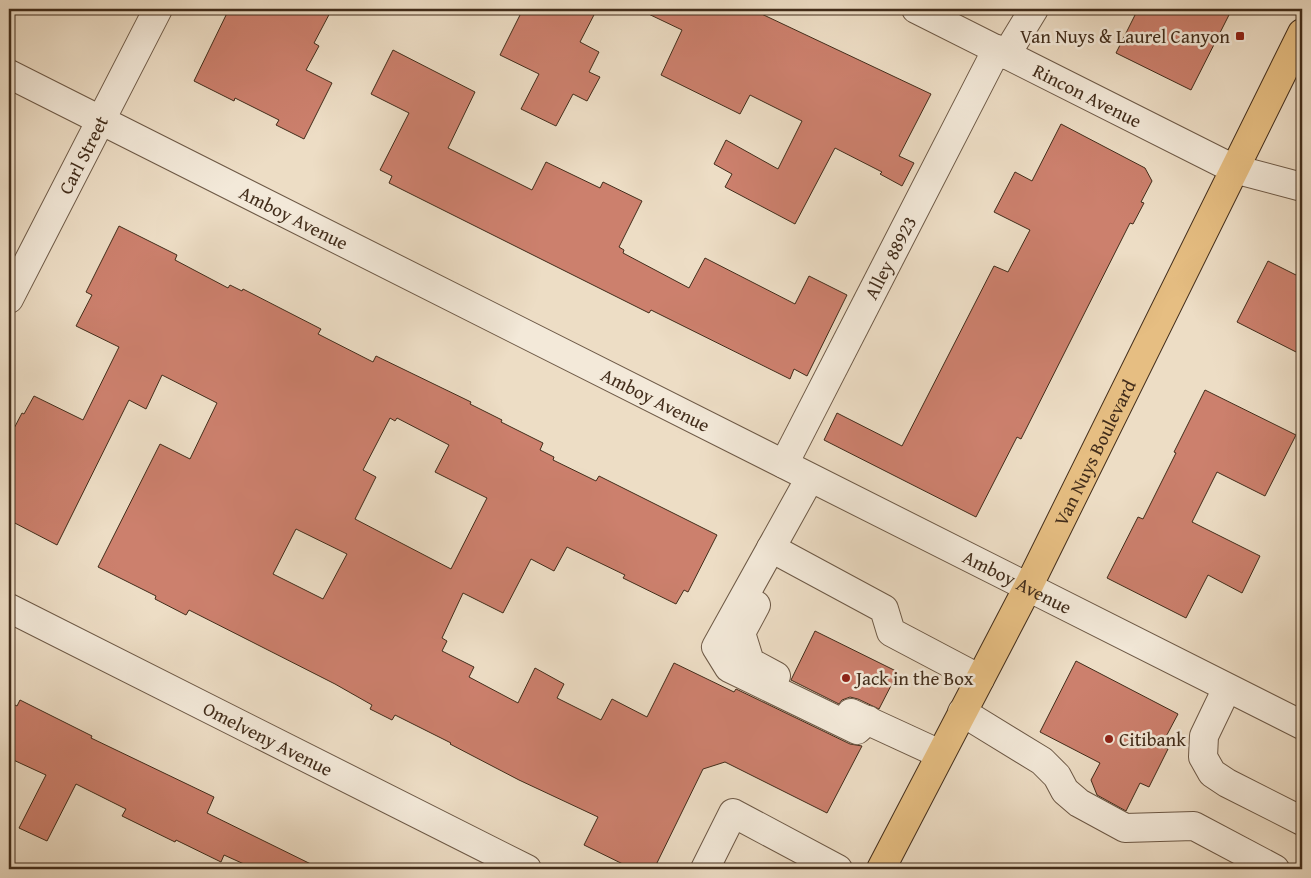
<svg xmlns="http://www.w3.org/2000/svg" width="1311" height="878" viewBox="0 0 1311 878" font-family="'Gentium Book Plus',serif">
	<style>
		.building { fill: #cc806d; stroke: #422d1b; fill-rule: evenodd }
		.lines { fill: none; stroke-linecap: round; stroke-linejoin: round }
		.minor-casing { stroke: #6d5946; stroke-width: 30 }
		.major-casing { stroke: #422d1b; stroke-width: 30 }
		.minor { stroke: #f3e9d9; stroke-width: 28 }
		.major { stroke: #e6be82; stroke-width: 28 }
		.poi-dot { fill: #8f2418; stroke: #f3e9d9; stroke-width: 2 }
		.labels { text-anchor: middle; stroke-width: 5; stroke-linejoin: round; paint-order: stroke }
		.poi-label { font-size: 19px; fill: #422d1b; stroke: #f3e9d9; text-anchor: start }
		.street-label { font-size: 19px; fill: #422d1b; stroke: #f3e9d9 }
	</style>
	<rect width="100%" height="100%" fill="#edddc5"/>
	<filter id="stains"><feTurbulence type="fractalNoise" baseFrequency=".004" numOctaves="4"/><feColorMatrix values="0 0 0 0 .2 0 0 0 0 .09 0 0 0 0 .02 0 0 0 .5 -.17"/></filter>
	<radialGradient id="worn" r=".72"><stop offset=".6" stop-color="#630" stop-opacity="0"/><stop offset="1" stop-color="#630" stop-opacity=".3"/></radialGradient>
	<!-- building -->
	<path class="building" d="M229,9H332L314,43L319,46L306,70L332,83L304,139L276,125L279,120L235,98L234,101L194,81Z
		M523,9H597L580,42L599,52L589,72L600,77L587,101L573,94L556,126L521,109L539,74L500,55Z
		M638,9H751L931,94L899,156L914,163L902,186L880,174L882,172L835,148L795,224L725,187L732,174L714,164L726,140L778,169L802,121L750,95L740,114L661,75L682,30Z
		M1138,9H1232L1191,90L1116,53Z
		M393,50L475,92L448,148L532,190L546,162L600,188L603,182L642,201L619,247L624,250L623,253L689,288L705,258L795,304L809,276L847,295L807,376L794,369L790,379L651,310L649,313L389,183L392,176L380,170L409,113L371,94Z
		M1061,124L1145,168L1152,181L1141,202L1144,203L1133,224L1130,223L1021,439L1017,437L976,517L824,440L837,413L902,446L994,266L1008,272L1030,230L994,212L1015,172L1032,181Z
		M119,226L177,255L175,260L228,288L230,285L242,291L243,289L321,329L318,334L373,362L376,356L471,402L470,404L502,420L501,422L543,443L540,450L554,457L553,460L596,481L599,476L717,535L688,592L684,590L676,604L623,578L625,575L567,547L554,571L531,559L503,613L463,593L442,638L447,641L442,651L474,667L469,677L518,703L535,668L564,684L557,698L601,720L612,699L647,717L674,663L734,692L736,689L850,744L862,746L827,813L725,762L703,769L654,869H633L584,845L598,817L519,780L450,744L451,743L395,715L392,720L370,709L372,705L335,684L189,610L186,615L155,599L156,596L98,567L160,444L190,459L217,403L162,375L146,409L129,400L57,545L9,520V438L22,413L24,414L34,396L83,420L119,347L76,326L92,295L86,292ZM390,418L395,421L397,418L449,445L435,472L487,498L451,569L355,519L376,477L363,470ZM296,529L347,554L323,599L273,574Z
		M1268,261L1302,278V355L1237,322Z
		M1205,390L1296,435L1265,496L1217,472L1192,522L1260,556L1242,593L1208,575L1186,618L1107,578L1138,517L1143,519L1176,453L1174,452Z
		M815,631L898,672L879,709L858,699L850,697L842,700L839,704L791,680Z
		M1076,661L1178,714L1161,746L1168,749L1149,787L1140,783L1126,811L1097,795L1091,780L1100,763L1040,732Z
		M20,700L92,736L91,738L214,797L207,813L321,869H255L224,855L221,862L176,840L175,842L122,816L126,809L76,784L47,841L19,828L46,775L9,758V702L17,706Z"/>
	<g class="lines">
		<defs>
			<g id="minor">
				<path id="s1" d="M916,9L1234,169L1302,187"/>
				<path d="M1006,55L1034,9"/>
				<path id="s2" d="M9,74L1302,725"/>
				<path id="s3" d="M9,299L158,9"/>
				<path id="s4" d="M784,464L997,49"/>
				<path d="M810,478L716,647L729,668L857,730L868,720"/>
				<path d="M771,548L884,609L891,632L980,679"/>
				<path d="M756,605L741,633L750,662L776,676"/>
				<path id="s5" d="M9,608L527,869"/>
				<path d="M1227,688L1204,736L1203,757L1212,773L1227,783L1302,821"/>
				<path d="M962,712L1042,761L1057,776L1065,791L1079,803L1125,828L1194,826L1275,869"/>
				<path d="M851,713L940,754"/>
				<path d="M705,869L733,813L838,869"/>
			</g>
			<g id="major">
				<path id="s6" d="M881,869L1028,587L1302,33"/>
			</g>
		</defs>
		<!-- minor casing -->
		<use href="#minor" class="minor-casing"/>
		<!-- major casing -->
		<use href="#major" class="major-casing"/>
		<!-- minor -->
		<use href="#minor" class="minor"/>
		<!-- major -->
		<use href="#major" class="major"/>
	</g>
	<!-- markers -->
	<g class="poi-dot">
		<rect x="1235" y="31" width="10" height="10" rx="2.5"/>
		<circle cx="846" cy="678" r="5"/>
		<circle cx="1109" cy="739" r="5"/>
	</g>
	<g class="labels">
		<!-- poi labels -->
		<g class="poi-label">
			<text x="1230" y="43" text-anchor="end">Van Nuys &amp; Laurel Canyon</text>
			<text x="856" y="685">Jack in the Box</text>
			<text x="1119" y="746">Citibank</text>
		</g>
		<!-- street labels -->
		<g class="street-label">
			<text dy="7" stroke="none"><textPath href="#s1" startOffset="192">Rincon Avenue</textPath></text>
			<text dy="7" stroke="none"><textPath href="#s3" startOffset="162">Carl Street</textPath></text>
			<text dy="7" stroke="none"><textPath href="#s2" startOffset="319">Amboy Avenue</textPath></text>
			<text dy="7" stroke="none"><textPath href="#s4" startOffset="232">Alley 88923</textPath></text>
			<text dy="7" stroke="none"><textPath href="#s2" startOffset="724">Amboy Avenue</textPath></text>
			<text dy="7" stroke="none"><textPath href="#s6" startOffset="468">Van Nuys Boulevard</textPath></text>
			<text dy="7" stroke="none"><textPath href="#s2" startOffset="1129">Amboy Avenue</textPath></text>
			<text dy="7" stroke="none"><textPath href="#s5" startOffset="290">Omelveny Avenue</textPath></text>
		</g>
	</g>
	<!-- margin -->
	<rect width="1311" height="878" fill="none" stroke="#edddc5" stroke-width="30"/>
	<rect x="10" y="10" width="1291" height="858" fill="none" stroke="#422d1b" stroke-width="2.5"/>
	<rect x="15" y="15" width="1281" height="848" fill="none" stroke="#422d1b"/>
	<rect width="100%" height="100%" filter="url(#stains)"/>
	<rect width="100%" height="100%" fill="url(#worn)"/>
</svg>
